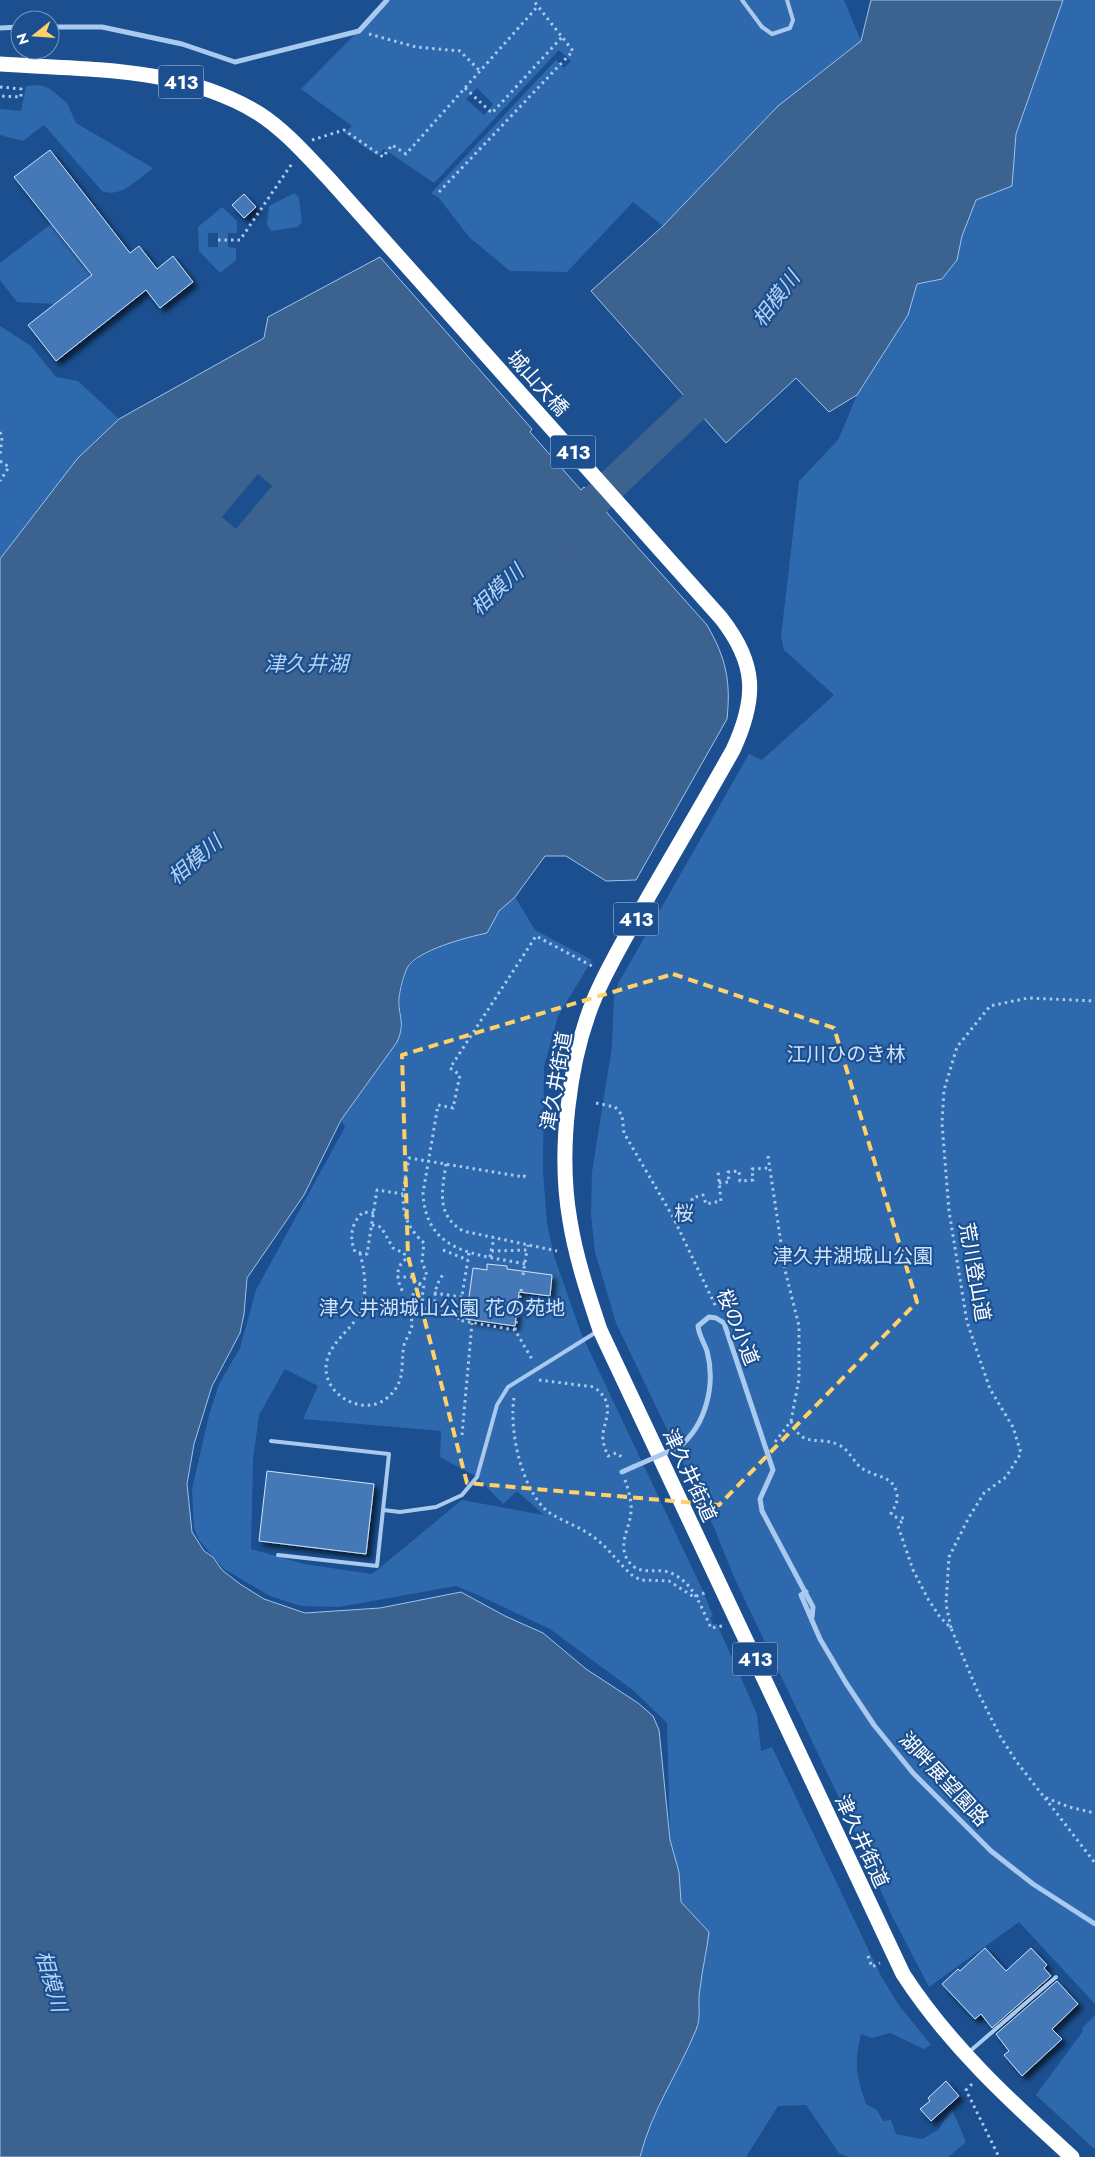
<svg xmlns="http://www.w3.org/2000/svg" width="1095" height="2157" viewBox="0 0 1095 2157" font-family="Jost,'Noto Sans JP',sans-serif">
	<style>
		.green { fill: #2e69ad; fill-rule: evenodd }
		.water { fill: #3c6290; stroke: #9cc4f0 }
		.pier { fill: #1b4f8f }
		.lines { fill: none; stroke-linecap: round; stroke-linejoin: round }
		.river { stroke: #3c6290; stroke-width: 32 }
		.building { fill: #4478b7; stroke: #cfe3fa; filter: url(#shadow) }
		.path { stroke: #a9c9ee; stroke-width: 3; stroke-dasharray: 2.5 4; stroke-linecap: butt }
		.lane { stroke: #a9c9ee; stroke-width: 4 }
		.street { stroke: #a9c9ee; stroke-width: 5 }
		.highway { stroke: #fff; stroke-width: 15 }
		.street-bridge { stroke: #a9c9ee; stroke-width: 5 }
		.marked { fill: none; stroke: #ffd166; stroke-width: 4; stroke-dasharray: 10 6; stroke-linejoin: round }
		.labels { text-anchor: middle; stroke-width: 4.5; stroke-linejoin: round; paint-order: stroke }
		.shield { fill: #1b4f8f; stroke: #bbcadd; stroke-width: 1 }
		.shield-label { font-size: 19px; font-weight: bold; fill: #fff }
		.street-label { font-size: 20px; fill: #fff; stroke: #1b4f8f }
		.park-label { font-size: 20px; fill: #cfe3fa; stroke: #1b4f8f }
		.water-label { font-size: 21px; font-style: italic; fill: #b5d3f5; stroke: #1b4f8f }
	</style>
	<defs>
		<filter id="shadow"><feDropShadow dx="4.5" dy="4.5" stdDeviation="2.5" flood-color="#0009"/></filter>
	</defs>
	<rect width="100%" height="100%" fill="#1b4f8f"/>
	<!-- green -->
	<path class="green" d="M389,0H844L861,41L778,106L663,226L633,202L567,272L510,271L469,237L439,198L431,193L556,60L564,68L571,61L559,50L434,183L384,149L378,156L344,133L352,126L301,89ZM477,88L493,104L484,115L466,99Z
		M1063,0H1095V2004L1019,1922L929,1987L892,1916L849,1819L734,1577L715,1530L616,1323L595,1252L591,1215L592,1172L612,1046L614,994L619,982L749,754L762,760L834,695L784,650L781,637L799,481L838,440L857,395L908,315L917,284L942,279L957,260L962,236L976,200L1012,186L1016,134Z
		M39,85L49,88L67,103L76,123L153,168C139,178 121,199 102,191L44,125L23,141L0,135V109L21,111L26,86Z
		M294,193L299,198L302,223L297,227L271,231L267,225L269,206Z
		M222,207L237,221V233H228V247L236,248V260L220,273L199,251L198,227ZM208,233H218V247H208Z
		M51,224L92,275L55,304L17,302L0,280V263Z
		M0,326L31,346L56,377L78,381L119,419L77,459L0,559Z
		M515,897L535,930L592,960L558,1016L544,1067L543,1172L547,1223L554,1256L581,1333L704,1593L713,1616L710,1618L713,1624H717L757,1714L761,1751L772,1747L880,1974L898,2004L931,2045L924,2049L890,2033L872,2038L861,2034C854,2066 856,2074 866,2104L877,2110L883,2121L891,2120L896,2134L922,2139L938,2130L952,2109L966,2142L948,2157H848L839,2153L806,2105L778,2106L746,2157H640C652,2111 678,2074 696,2030C702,2016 697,2003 700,1989C702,1970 707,1951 709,1932L681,1902L679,1872L670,1840L667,1723L634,1691L550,1629L478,1595L456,1586L339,1607L301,1606L270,1596L224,1569L199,1540L194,1528L192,1489L209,1415L219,1384L240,1348L256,1290L345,1127L341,1120L402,1029L399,997L408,966L423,955L454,940L487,933L499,911ZM285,1369L318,1386L303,1419L441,1431L440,1457L477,1477L503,1504L517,1491L544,1515L462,1500L372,1574L304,1564L251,1549L253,1460L259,1415Z
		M1095,2015V2148H1093L1036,2095L1083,2031L1082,2028Z"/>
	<!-- water -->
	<path class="water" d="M871,0H1063L1016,134L1012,186L976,200L962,236L957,260L942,279L917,284L908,315L857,395L829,412L796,378L726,443L591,291L663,226L778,106L861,41Z
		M380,257L532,429L530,432L581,490L584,487L707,625C726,658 731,681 727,719L636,880L606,881L566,856H545L515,897L499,911L487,933C468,937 417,950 407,968C404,975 400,989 399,998C398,1017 406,1022 397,1042L341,1120L304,1195L247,1278L244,1314L240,1333L212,1386L194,1444L187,1484L192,1532L204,1551L213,1557L222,1570L240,1584L264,1599L305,1613L380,1608L461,1592L505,1616L543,1633L586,1669L638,1703L653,1716L659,1730L670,1840L679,1872L681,1902L709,1932C707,1951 702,1969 700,1989C697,2003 702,2016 696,2030C678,2074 652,2109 640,2157H0V559L77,459L119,419L264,338L268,317Z"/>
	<!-- pier -->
	<path class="pier" d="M258,474L272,486L236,529L222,517Z"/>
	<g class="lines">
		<!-- river -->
		<path class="river" d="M563,531L699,402L721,373"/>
	</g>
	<!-- building -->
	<path class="building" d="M50,150L130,253L139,246L157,269L173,256L193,282L160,308L146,290L56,361L28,325L92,275L14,177Z
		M244,194L256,207L244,218L232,205Z
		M487,1264L507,1266V1269L552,1275L550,1296L519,1292L515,1326L466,1319L473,1268L487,1270Z
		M267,1471L374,1484L366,1554L259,1541Z
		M985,1948L1006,1971L1031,1948L1047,1965L1044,1968L1051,1976L992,2028L981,2014L975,2019L942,1984L958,1969L960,1971Z
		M1057,1981L1078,2004L1052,2029L1062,2039L1022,2076L1004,2055L1009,2051L996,2034Z
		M946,2081L959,2096L931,2121L920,2109L930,2101L928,2098Z"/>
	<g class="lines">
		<!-- path -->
		<path class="path" d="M369,34L416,47L460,51L480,71
			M0,87L21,89V97L0,96
			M465,88L492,113L562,37
			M312,140L344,130L383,157L392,145L406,154L538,6
			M439,192L573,51L533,0
			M218,240H240L293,162
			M0,432L2,438L0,455
			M0,461L9,467L0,481
			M596,1103L615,1107L622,1115L624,1133L673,1217L716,1307
			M768,1156L785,1270L799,1326V1379L791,1421L775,1442
			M446,1164C442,1191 436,1215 463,1231L557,1251
			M719,1183L729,1182L728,1172L739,1171L740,1181L753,1180L752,1169L769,1168
			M374,1213L363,1212C351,1224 349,1236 355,1252L367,1254L377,1190L403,1194
			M675,1223L692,1214V1198L703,1195L706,1204L721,1201L718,1171
			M372,1225L381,1227L393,1248L404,1253L406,1259C394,1268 397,1281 403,1292
			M443,1250L468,1260
			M491,1251L494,1238
			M360,1253C367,1281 369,1306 349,1328C338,1340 327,1351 326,1367C325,1396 364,1417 387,1398C407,1381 400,1366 404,1345C406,1338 412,1331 412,1324C412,1319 410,1314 410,1309C410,1295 418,1285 427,1276L422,1261L424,1243C395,1217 403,1192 409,1158L524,1177L525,1173
			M469,1253L458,1320L515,1330L533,1361
			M490,1257L491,1251L527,1250L528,1245
			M525,1264C477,1254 426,1254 423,1193L438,1105L453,1108L460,1075L450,1068L536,936L592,966
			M523,1275L527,1250
			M397,1277H412L415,1284L424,1285L422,1297L424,1313
			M434,1293L462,1297
			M423,1309L435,1307
			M437,1315C433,1299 434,1285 445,1272
			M515,1330L522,1285
			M539,1380L594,1387C614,1402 607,1414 603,1433C602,1441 605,1449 608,1456L616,1453L622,1457L621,1460
			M514,1398C509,1430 521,1487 546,1510C556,1519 579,1526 592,1536C608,1547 619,1564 633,1576L641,1580L669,1581L694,1597L707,1592
			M791,1421C803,1450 818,1435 839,1445C850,1450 854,1464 863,1469C877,1478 894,1475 897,1495C898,1502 895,1507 891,1513L894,1517L904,1518L898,1526L913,1570L928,1599L940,1617L951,1628L977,1690L1000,1736L1016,1761L1044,1797L1069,1807L1095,1813
			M462,1435L472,1323
			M625,1480C628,1489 632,1501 631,1510C631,1528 616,1544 629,1562C640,1576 654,1568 668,1572C693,1580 701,1607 711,1628L722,1626
			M951,1628L946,1604L949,1557L968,1519L984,1493L1006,1477L1021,1453L1013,1427L990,1389L967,1322L949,1211L942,1123L944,1090L957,1047L990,1006L1028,998L1095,1001
			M1045,1798L1095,1863
			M868,1956L872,1967L880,1963
			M972,2084L966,2090L999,2157"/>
		<!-- lane -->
		<path class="lane" d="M742,0L762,27L772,34L790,28L793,20L787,0
			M271,1441L389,1454L377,1566L278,1555
			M383,1510L400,1512L436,1507L462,1495L477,1477L497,1405L508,1387L598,1331
			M969,2052L1056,1977"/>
		<!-- street -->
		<path class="street" d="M50,27H102L182,44L235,62L359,31L387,0
			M0,28L20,27
			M679,1447C706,1425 716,1385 707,1351C704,1342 699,1336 698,1326L709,1317L716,1318L724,1323L773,1470L760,1499L762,1511L813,1607L812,1617
			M622,1472L633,1467
			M806,1592L801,1595L820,1639L846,1683L874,1725L913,1773L991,1851L1033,1884L1095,1924"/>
		<!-- highway -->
		<path class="highway" d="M0,64C86,70 181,66 258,113C285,130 308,157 330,180L721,618C757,664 757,698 733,750C706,798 678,846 650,894C631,928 610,962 595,997C568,1061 558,1153 570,1221C576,1258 588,1294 600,1330L903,1974C949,2045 1010,2101 1072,2157"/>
		<!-- street-bridge -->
		<path class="street-bridge" d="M633,1467L679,1447"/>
	</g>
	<!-- marked area -->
	<path class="marked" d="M673,974L834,1028L917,1302L719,1505L467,1483L408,1256L402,1055Z"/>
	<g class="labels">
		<!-- shield labels -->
		<g class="shield">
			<rect x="158.5" y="65.5" width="45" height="33" rx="4"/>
			<rect x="550.5" y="435.5" width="45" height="33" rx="4"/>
			<rect x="613.5" y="902.5" width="45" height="33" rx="4"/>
			<rect x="732.5" y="1642.5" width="45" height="33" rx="4"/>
		</g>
		<g class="shield-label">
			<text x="181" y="89">413</text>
			<text x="573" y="459">413</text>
			<text x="636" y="926">413</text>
			<text x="755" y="1666">413</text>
		</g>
		<!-- street labels -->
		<g class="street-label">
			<text transform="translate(538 383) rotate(48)" y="7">城山大橋</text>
			<text transform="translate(556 1081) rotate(-80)" y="7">津久井街道</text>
			<text transform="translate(975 1272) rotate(80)" y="7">荒川登山道</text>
			<text transform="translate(738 1327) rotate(68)" y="7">桜の小道</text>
			<text transform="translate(690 1475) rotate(65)" y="7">津久井街道</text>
			<text transform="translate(944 1779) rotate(47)" y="7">湖畔展望園路</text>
			<text transform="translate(862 1841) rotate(65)" y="7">津久井街道</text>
		</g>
		<!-- park labels -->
		<g class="park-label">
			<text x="846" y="1061">江川ひのき林</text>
			<text x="684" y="1220">桜</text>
			<text x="853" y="1263">津久井湖城山公園</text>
			<text x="442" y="1315">津久井湖城山公園 花の苑地</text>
		</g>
		<!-- water labels -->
		<g class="water-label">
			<text transform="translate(776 299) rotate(-53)" y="7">相模川</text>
			<text transform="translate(497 590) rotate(-43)" y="7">相模川</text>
			<text x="306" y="671">津久井湖</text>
			<text transform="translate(195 860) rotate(-41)" y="7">相模川</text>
			<text transform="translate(51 1981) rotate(74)" y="7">相模川</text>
		</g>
	</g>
	<!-- north arrow -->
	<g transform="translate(35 35) rotate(253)"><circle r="24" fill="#1b4f8f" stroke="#7695bc"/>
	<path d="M0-4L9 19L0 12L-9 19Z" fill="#ffd166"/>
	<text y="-8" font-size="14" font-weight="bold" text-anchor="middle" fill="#ffffff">N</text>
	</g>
</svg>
